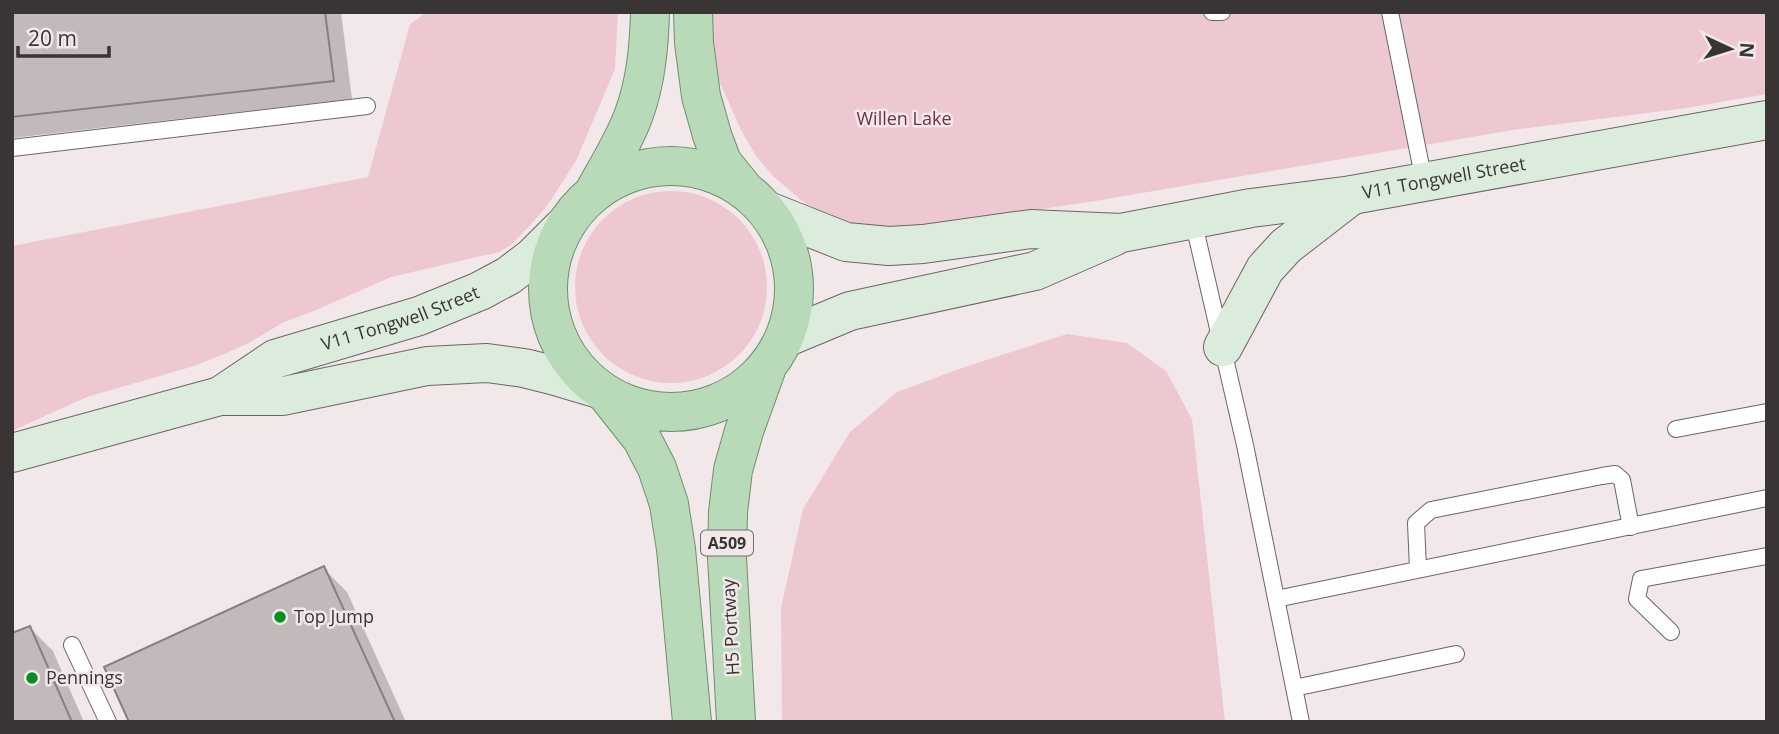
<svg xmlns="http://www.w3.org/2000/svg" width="1779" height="734" viewBox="0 0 1779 734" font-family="'Open Sans',sans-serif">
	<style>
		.green { fill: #eec8d0 }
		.shadow { fill: #0003 }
		.building { fill: #c3b9bb; stroke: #887f81; stroke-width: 2 }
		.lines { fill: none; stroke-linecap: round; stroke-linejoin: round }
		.lane-casing { stroke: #6d6466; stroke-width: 18 }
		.secondary-casing { stroke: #6d6466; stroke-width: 40 }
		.primary-casing { stroke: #6d906c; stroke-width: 40 }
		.lane { stroke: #fff; stroke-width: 16 }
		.secondary { stroke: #dcecdc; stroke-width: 38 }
		.primary { stroke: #b8dab8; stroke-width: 38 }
		.poi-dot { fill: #009023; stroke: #f2e8ea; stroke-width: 2.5 }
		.labels { text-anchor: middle; stroke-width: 5; stroke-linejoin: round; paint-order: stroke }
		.shield { fill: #f2e8ea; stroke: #706b6b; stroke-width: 2 }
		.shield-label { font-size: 16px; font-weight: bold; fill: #393535 }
		.park-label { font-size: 18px; fill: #6c3142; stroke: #f2e8ea }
		.street-label { font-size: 18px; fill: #393535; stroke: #f2e8ea }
		.poi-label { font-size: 18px; fill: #393535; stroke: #f2e8ea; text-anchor: start }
	</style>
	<rect width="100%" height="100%" fill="#f2e8ea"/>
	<!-- green -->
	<path class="green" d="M427,12H618L615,69L576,161L547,206L533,222L511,245L499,252L391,277L314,311L284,322L249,343L229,352L194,366L87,397L12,431V246L368,177L410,24Z
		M693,12H1767V94L1687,108L1519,129L1089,202L926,226L880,227L859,226L837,219L820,212L802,201L773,176L756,156L741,130L722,87L694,43Z
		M575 287a96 96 0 1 1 192 0a96 96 0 1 1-192 0Z
		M1067,334L1127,343L1166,371L1192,419L1225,722H782L781,608L803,509L850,432L897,392L962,368Z"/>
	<!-- shadow -->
	<path class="shadow" d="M12,12H341L352,99L12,138Z
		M323,568L347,592L406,722H131Z
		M30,628L53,651L84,722H12Z"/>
	<!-- building -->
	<path class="building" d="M12,12H325L334,81L12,117Z
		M324,566L395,722H129L104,667Z
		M30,626L72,722H12V633Z"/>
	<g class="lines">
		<defs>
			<path id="lane" d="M1212,12H1222
				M1390,12L1424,181
				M12,148L367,106
				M1193,220L1245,445L1301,722
				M1676,429L1767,412
				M1418,569L1416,523L1431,510L1602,476L1615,474L1622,480L1631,527
				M1276,599L1767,498
				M1671,632L1637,599L1641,579L1767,556
				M72,645L108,722
				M1294,688L1456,654"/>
			<g id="secondary">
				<path id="s1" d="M768,211L846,242L889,246L923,244L1031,229L1121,233L1251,208L1352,195L1767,120"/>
				<path d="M785,338L850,311L1035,271L1113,237"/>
				<path d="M1223,347L1265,269L1286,246L1352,195"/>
				<path id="s2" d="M220,396L275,359L419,316L480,291L508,276L533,257L567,223"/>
				<path d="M12,453L220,396H283L427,366L487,363L524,368L552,375L596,388"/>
			</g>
			<path id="primary" d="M693,12L694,43L701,96L712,135L722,162L743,188
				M548 289a123 123 0 1 1 246 0a123 123 0 1 1-246 0Z
				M594,192C608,166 624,142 634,114C646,81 649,47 650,12
				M608,396L642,439L657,468L669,504L676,549L692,722
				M736,722L727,557L728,512L733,470L744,431L766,370"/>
		</defs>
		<!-- lane casing -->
		<use href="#lane" class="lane-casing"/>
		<!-- secondary casing -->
		<use href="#secondary" class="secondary-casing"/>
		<!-- primary casing -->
		<use href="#primary" class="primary-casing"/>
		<!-- lane -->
		<use href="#lane" class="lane"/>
		<!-- secondary -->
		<use href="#secondary" class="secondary"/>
		<!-- primary -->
		<use href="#primary" class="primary"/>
	</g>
	<!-- markers -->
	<g class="poi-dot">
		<circle cx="280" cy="617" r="7"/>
		<circle cx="32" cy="678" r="7"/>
	</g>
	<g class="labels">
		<!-- shield labels -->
		<rect class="shield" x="701" y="530.5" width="52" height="25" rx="5"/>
		<g class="shield-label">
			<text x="727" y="549">A509</text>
		</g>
		<!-- park labels -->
		<g class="park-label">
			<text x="904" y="125">Willen Lake</text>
		</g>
		<!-- street labels -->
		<g class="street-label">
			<text dy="6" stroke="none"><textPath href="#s1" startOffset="688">V11 Tongwell Street</textPath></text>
			<text dy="6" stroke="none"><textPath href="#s2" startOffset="198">V11 Tongwell Street</textPath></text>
			<text transform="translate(731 627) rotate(-93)" y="6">H5 Portway</text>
		</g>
		<!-- poi labels -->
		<g class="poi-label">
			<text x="294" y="623">Top Jump</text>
			<text x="46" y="684">Pennings</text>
		</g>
	</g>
	<!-- border -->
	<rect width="1779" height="734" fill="none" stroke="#393535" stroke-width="28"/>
	<!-- north arrow -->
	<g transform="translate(1730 49) rotate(94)" stroke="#f2e8ea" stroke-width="5" paint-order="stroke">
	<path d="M0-5L12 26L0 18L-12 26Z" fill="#393535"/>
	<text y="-10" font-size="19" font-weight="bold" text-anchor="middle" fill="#393535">N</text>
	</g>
	<!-- scale -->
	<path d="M18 46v10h91v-10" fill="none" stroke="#393535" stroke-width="3.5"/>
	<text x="28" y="46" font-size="21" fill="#393535" stroke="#f2e8ea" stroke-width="5" paint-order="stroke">20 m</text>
</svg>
